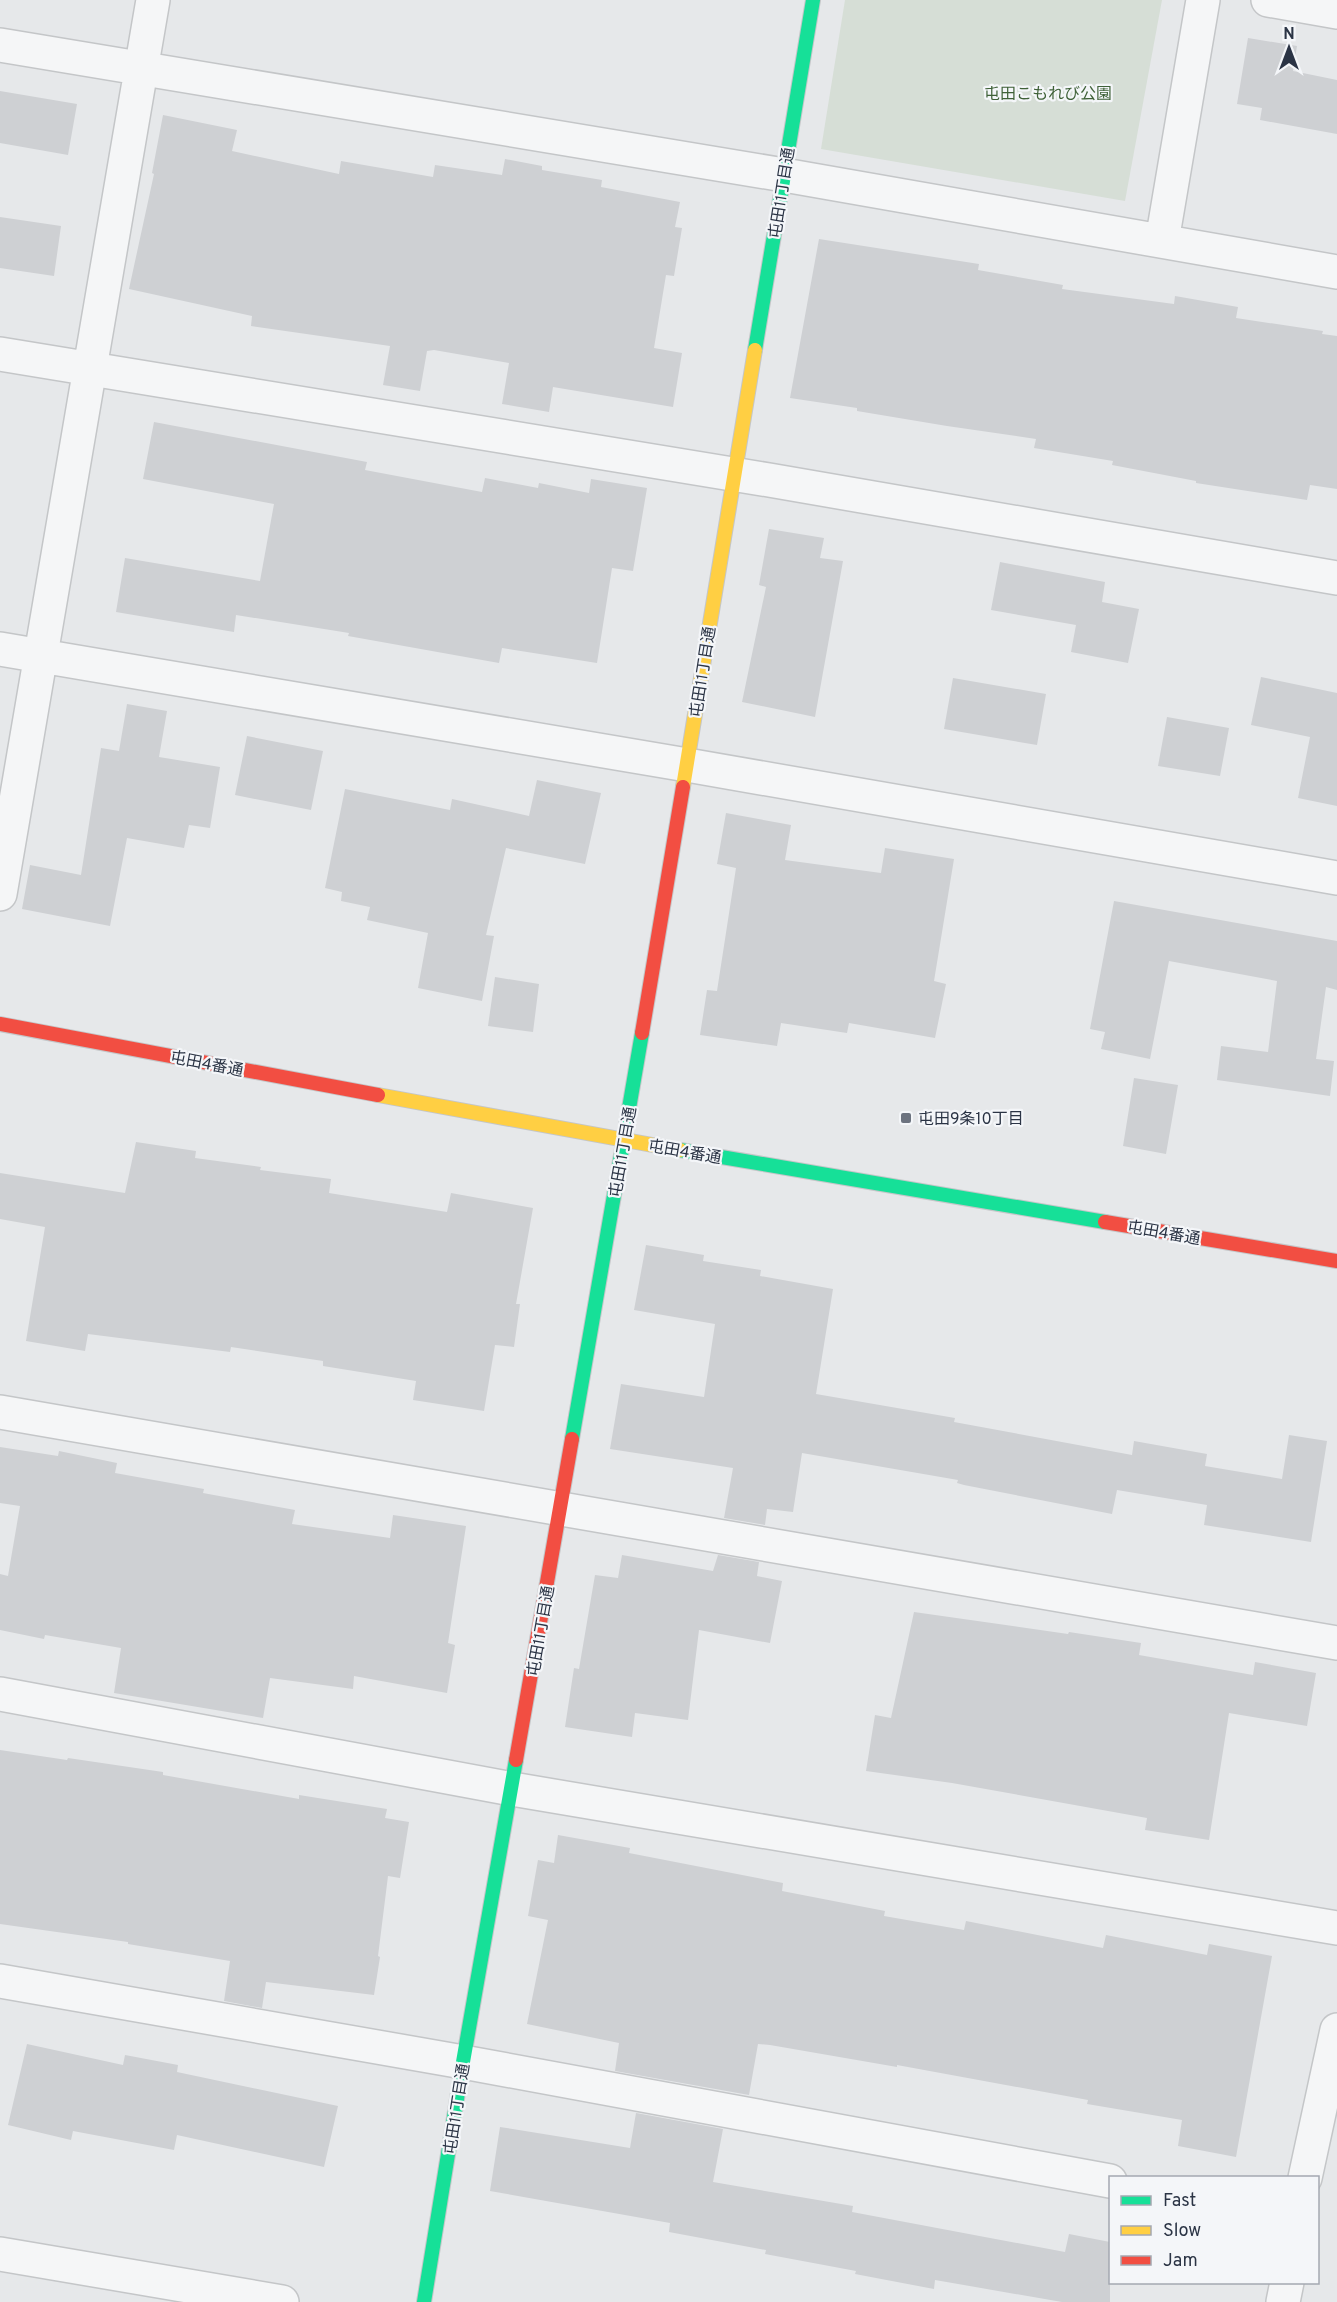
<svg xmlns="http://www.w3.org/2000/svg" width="1337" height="2302" viewBox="0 0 1337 2302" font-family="Overpass,'Noto Sans JP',sans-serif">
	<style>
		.green { fill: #d6ded6 }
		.building { fill: #ced0d3 }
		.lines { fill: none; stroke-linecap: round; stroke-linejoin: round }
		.street-casing { stroke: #c4c6c8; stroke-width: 36 }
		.fast-casing { stroke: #c4c6c8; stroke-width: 16 }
		.slow-casing { stroke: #c4c6c8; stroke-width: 16 }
		.jam-casing { stroke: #c4c6c8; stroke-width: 16 }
		.street { stroke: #f5f6f7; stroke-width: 33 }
		.fast { stroke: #16e098; stroke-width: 14 }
		.slow { stroke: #ffcf43; stroke-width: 14 }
		.jam { stroke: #f24e42; stroke-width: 14 }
		.poi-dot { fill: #6c737f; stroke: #f4f6f9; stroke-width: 2 }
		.labels { text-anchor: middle; stroke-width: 4.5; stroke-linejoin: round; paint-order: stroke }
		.park-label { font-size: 16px; fill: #3f6138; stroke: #f4f6f9 }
		.street-label { font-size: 16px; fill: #2b3445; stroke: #f4f6f9 }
		.poi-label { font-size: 16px; fill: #2b3445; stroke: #f4f6f9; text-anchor: start }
	</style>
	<rect width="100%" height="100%" fill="#e6e8ea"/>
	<!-- green -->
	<path class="green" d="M845,0H1162L1125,201L821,149Z"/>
	<!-- building -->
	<path class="building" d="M1248,38L1297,46L1293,71L1337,80V134L1260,120L1262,108L1237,104Z
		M0,91L77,104L68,155L0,143Z
		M163,115L237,130L232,151L339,174L341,161L433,177L435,165L502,175L505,159L542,166V170L602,180L601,187L680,202L675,227L682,228L674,276L666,275L654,348L682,353L673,407L553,387L549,412L502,404L509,363L434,350L427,351L420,391L383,385L390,346L251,326L252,316L129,289L154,174L152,173Z
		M0,217L61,226L54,276L0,268Z
		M819,239L979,264L978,270L1063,285L1062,289L1174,304L1175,296L1238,307L1236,318L1323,331L1322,334L1337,336V489L1310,485L1307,500L1196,483V481L1112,465L1113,461L1034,448L1036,439L947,426L857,411V408L790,398Z
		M154,422L367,462L365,470L482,492L485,478L538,488L539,483L589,493L591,479L647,488L633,571L612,568L597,663L502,648L499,663L348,636L349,633L236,615L234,632L116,612L125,558L260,581L274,504L143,479Z
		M769,529L824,538L820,558L843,561L815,717L742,702L766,587L759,585Z
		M1000,562L1105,582L1102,602L1139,609L1128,663L1071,652L1076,625L991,610Z
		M1261,677L1337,693V806L1298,798L1310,737L1251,725Z
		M953,678L1046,694L1037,745L944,729Z
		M127,704L167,711L159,757L220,767L210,828L189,825L184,848L127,838L110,926L22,909L30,865L81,875L101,748L119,751Z
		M1167,717L1229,728L1220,776L1158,766Z
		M247,736L323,751L311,810L235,795Z
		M537,780L601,793L585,864L506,848L486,935L494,936L482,1001L418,988L428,933L367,920L370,907L341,901L342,892L325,888L345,789L450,810L452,799L529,816Z
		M726,813L791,825L785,860L881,873L885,848L954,859L934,981L946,984L935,1038L849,1023L847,1033L781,1023L777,1046L700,1035L707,990L717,991L736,868L717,864Z
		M1114,901L1337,941V990L1326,987L1316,1059L1334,1061L1330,1096L1217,1080L1221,1046L1268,1052L1277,981L1169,961L1150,1059L1101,1049L1105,1032L1090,1029Z
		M495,977L539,984L533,1032L488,1026Z
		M1134,1078L1178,1085L1166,1154L1123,1146Z
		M136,1142L196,1151L195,1158L261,1167L260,1170L331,1179L329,1193L447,1212L451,1193L533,1208L516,1304H520L514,1347L495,1345L484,1411L413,1400L416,1381L323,1366V1361L231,1347L230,1352L88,1334L85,1351L26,1341L45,1227L0,1219V1173L125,1193Z
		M646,1245L704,1255L703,1261L761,1270L760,1276L833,1289L816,1394L955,1418L954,1422L1132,1455L1134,1441L1207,1454L1205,1466L1282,1479L1289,1435L1327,1441L1311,1542L1204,1525L1207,1505L1117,1490L1112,1514L964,1485L957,1483L958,1480L802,1453L793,1512L767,1509L765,1525L724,1518L733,1468L610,1449L621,1384L704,1397L715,1324L634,1310Z
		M0,1447L58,1456L59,1451L117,1463L115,1473L204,1489L203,1493L295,1510L292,1524L390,1538L393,1515L466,1526L448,1643L455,1645L447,1693L354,1676L353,1689L270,1678L263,1718L114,1693L121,1648L45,1635L44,1639L0,1630V1574L8,1576L20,1506L0,1503Z
		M622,1555L713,1571L718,1555L759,1562L757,1576L782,1581L770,1643L699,1630L688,1720L635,1713L632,1737L565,1727L574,1668L579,1669L595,1575L618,1578Z
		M914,1612L1068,1634L1069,1632L1141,1643L1139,1655L1253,1675L1255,1662L1316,1673L1307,1726L1229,1713L1209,1840L1145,1830L1147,1818L952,1783L866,1771L875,1715L891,1718Z
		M0,1750L67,1760L68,1758L163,1772V1775L299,1799V1795L387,1809L385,1818L409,1822L400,1878L388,1876L378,1956L380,1957L374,1995L266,1982L262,2008L224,2001L230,1961L128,1944V1942L0,1924Z
		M558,1835L630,1848L629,1853L783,1883L782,1891L885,1911L884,1916L964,1930L966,1921L1103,1948L1106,1935L1207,1955L1209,1944L1272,1956L1236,2157L1178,2146L1182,2120L1087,2104L1088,2100L897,2065V2067L770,2045L758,2044L749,2095L615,2071L619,2043L527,2024L548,1920L528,1916L538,1860L554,1863Z
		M27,2044L123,2065L125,2055L178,2065L177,2072L338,2106L324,2167L177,2135L174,2150L73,2131L71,2140L8,2125Z
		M636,2113L723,2129L713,2182L853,2206L852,2212L1065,2252L1069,2234L1110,2242V2302H1062L935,2280L934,2289L855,2274L856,2271L765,2254L766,2250L669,2232L670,2223L490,2191L500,2127L630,2148Z"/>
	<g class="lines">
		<defs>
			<path id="street" d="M1268,0L1337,12
				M0,45L784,175L1337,272
				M1162,241L1203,0
				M0,354L769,480L1337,578
				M0,649L687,765L1337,878
				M0,894L153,0
				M0,1412L1337,1643
				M0,1694L512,1789L1337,1928
				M0,1981L463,2062L1110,2181
				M1305,2178L1337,2030
				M0,2254L282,2302
				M1283,2302L1287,2282"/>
			<path id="fast" d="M755,350L813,0
				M680,1150L1105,1222
				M572,1439L642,1033
				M424,2302L463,2062L516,1760"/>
			<path id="slow" d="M683,787L755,350
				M378,1095L680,1150"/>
			<path id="jam" d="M0,1024L378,1095
				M642,1033L683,787
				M1105,1222L1337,1261
				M516,1760L572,1439"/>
		</defs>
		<!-- street casing -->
		<use href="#street" class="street-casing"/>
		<!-- fast casing -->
		<use href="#fast" class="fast-casing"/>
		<!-- slow casing -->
		<use href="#slow" class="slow-casing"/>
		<!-- jam casing -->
		<use href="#jam" class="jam-casing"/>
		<!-- street -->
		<use href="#street" class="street"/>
		<!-- fast -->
		<use href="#fast" class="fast"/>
		<!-- slow -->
		<use href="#slow" class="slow"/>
		<!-- jam -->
		<use href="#jam" class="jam"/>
	</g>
	<!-- markers -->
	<rect class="poi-dot" x="900" y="1112" width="12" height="12" rx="3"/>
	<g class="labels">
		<!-- park labels -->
		<g class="park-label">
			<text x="1048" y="99">屯田こもれび公園</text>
		</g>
		<!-- street labels -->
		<g class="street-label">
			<text transform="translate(781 193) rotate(-81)" y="6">屯田11丁目通</text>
			<text transform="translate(702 672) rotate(-81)" y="6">屯田11丁目通</text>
			<text transform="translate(207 1063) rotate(11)" y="6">屯田4番通</text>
			<text transform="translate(685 1151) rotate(10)" y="6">屯田4番通</text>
			<text transform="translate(622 1152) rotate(-80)" y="6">屯田11丁目通</text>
			<text transform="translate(1164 1232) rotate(10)" y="6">屯田4番通</text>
			<text transform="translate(540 1631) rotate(-80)" y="6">屯田11丁目通</text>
			<text transform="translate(456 2109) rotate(-81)" y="6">屯田11丁目通</text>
		</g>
		<!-- poi labels -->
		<g class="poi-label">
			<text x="918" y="1124">屯田9条10丁目</text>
		</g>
	</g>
	<!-- legend -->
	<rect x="1109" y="2176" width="210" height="108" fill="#f4f6f9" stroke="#a4a8b1" stroke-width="1.5"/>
	<rect x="1121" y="2196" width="30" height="9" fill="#16e098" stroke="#a4a8b1" stroke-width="1.5"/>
	<text x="1163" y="2206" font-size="18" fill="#2b3445">Fast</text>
	<rect x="1121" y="2226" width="30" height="9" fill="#ffcf43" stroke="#a4a8b1" stroke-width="1.5"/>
	<text x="1163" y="2236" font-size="18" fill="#2b3445">Slow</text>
	<rect x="1121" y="2256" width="30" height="9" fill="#f24e42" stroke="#a4a8b1" stroke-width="1.5"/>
	<text x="1163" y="2266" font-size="18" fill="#2b3445">Jam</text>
	<!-- north arrow -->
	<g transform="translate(1289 48)" stroke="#f4f6f9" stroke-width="4.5" paint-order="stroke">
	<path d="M0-4.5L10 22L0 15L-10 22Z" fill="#2b3445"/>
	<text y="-9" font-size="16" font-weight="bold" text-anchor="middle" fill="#2b3445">N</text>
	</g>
</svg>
